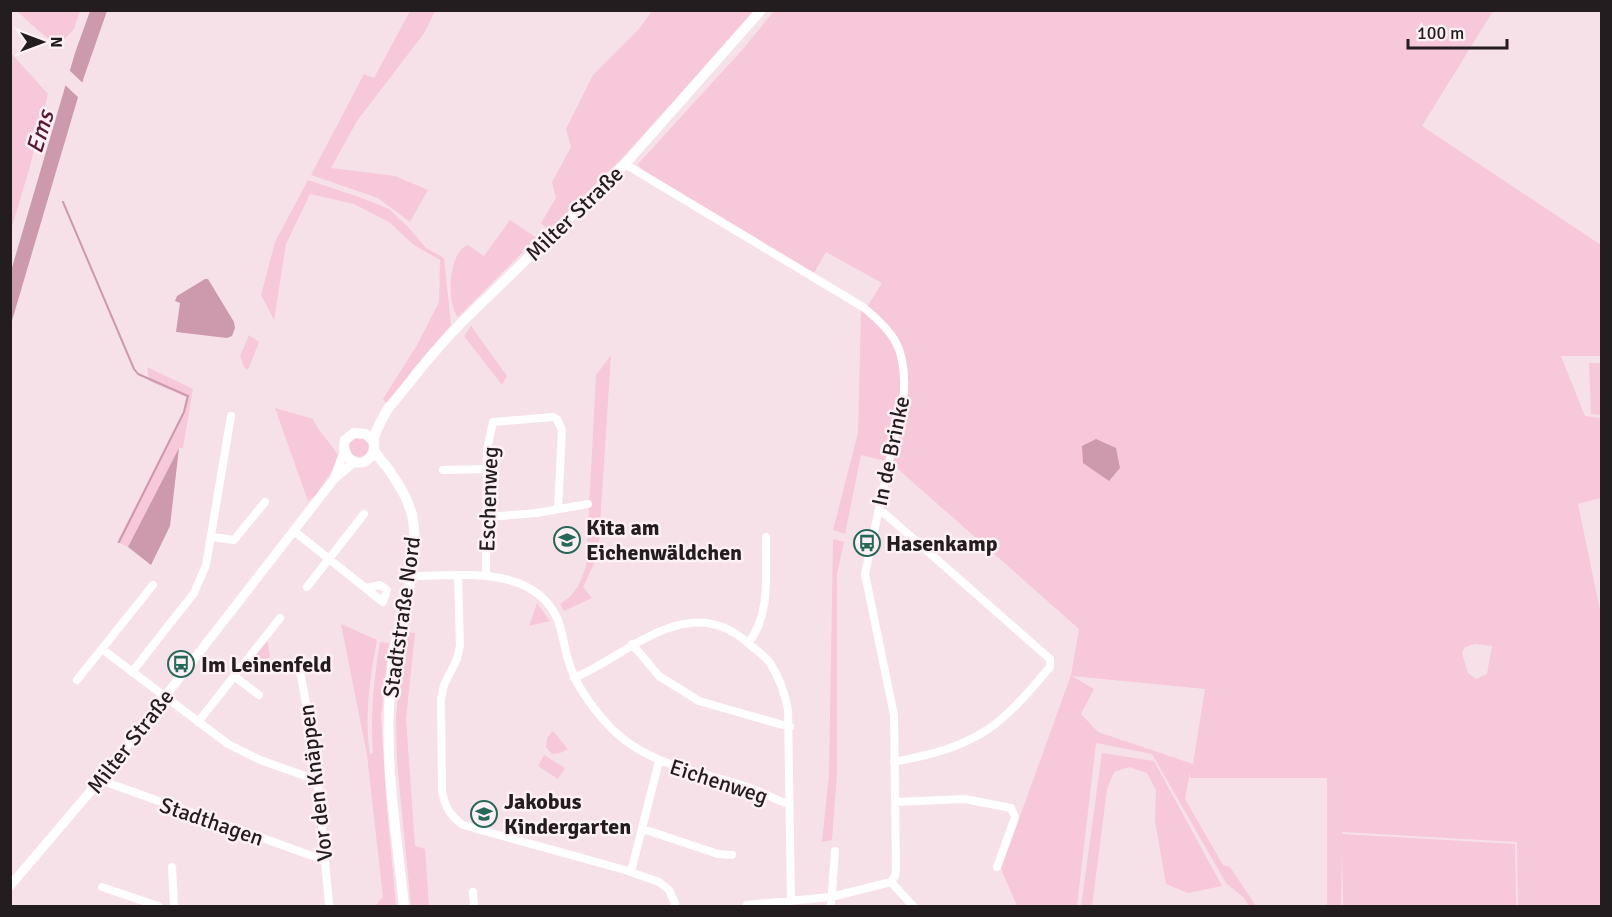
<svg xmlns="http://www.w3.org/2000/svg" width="1612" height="917" viewBox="0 0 1612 917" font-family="Signika,sans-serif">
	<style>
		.green { fill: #f6c8d9; fill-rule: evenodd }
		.water { fill: #cd99ac }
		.pier { fill: #f7e1e8 }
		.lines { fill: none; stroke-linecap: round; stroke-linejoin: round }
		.stream { stroke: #cd99ac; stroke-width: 2 }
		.minor { stroke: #fff; stroke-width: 8 }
		.tertiary { stroke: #fff; stroke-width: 9 }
		.secondary { stroke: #fff; stroke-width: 10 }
		.labels { text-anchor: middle; stroke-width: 5; stroke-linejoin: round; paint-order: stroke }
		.street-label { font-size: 22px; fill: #241d1f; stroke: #fef1f5 }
		.poi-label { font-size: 22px; font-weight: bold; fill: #241d1f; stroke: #fef1f5; text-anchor: start }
		.water-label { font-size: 24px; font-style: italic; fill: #581936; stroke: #fef1f5 }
	</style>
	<rect width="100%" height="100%" fill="#f7e1e8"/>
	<!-- green -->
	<path class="green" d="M17,11H80L74,29L58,46L41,33Z
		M410,11H435L425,32L357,121L331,168L395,176L428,190L410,222L378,198L311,175L364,74L374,78Z
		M652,11H756L623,157L548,231L541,223L556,198L552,182L571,147L566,129L593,75L638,30Z
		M774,11H1493L1422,126L1601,245V356H1561L1585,416L1601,418V498L1578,504L1601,615V906H1518L1517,842L1342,832V834L1515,844L1516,906H1343L1342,849L1341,906H1327V778H1190V772L1185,799L1223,865L1230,867L1256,906H1249L1244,898L1226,883L1152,754L1096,743L1077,906H1017L1001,869L1071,675L1079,629L890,462L861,455L845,534L833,530L858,433L861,311L867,307L882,283L826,252L814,273L642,171L638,164L743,49ZM1475,644L1492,646L1487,674L1476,679L1468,673L1462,653L1465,647ZM1072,676L1205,689L1193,764L1098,732L1081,714L1094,689Z
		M11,53L48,94L29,170L11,230Z
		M308,180L359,197L389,209L409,228L426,248L444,258L451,325L387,404L383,399L417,345L439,302L440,260L414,245L389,222L354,204L310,194L286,244L274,320L261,295L275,242Z
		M510,220L537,238L458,317C446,303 448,252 468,245L484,256Z
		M471,326L507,376L502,385L464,336Z
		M249,335L259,342L248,370L244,367L240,356Z
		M611,355L598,555L583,587L592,598L564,611L560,604C576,594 580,584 586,566L596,375Z
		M1589,363H1601V415L1591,414Z
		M147,367L193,389L183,448H179L128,547L117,542L183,412L186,397L149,381Z
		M275,408L313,419C319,434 333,444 340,459L315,496L308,501Z
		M349 447a10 10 0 1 1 20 0a10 10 0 1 1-20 0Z
		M833,539L844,542L837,574V773L832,840L822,842L829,774Z
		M537,603L550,621L529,626Z
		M341,624L377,640C370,677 364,717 370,754L373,753C370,715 374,678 380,642L389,643L381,716L386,798L396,906H375L383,897L367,755Z
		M405,632L415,633L406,719L415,846L425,849L429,906H411L397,762L396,717Z
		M267,640L270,656L260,668L250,660Z
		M553,731L568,749L560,753L552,754L546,747L547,738Z
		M1102,753L1154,761L1222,886L1188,893L1166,884L1155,821L1156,790L1147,773L1129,767L1114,772L1107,789L1092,906H1081Z
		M544,755L565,768L558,779L538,766Z"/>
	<!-- water -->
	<path class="water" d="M90,11H107L84,77L11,324V271L75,53Z
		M205,279H208L234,322L235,328L232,336L227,338L176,332L180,303L175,301L177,296Z
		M1096,439L1116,448L1120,468L1109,481L1083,463L1082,446Z
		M179,448L170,526L151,565L128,547Z"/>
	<!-- pier -->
	<path class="pier" d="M68,69L85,85L80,99L63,83Z"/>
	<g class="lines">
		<!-- stream -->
		<path class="stream" d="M63,202L134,369L138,374L188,396L184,412L119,542"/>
		<!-- minor -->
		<path class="minor" d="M625,164L863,307C895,333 906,349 904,392L865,574L894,715L896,869L895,876L891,882
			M443,470L487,469
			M878,511L884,513L1050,659V667C1011,713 989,740 926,755C915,757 905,761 894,761
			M487,517L537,513L588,504
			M294,531L383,602L387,590L380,585L366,588
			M212,537L234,540L265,502
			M486,575L487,449L493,422L553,417L557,419L562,430L558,509
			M411,576C460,576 534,564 558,620C562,632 564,644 567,656C574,684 591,707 611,728C648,766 700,771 747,787C762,791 774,800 789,804
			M458,576L460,646L457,659L444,685L441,699L442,791C445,807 450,816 463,825L625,870L659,882L669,890L675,903V906
			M307,587L364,514
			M748,643C772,614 765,571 766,537
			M632,644L659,676L699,701L790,727
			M102,649L228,744L260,760L311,778L318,776
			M298,661L315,751L329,905
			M132,672L194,593L206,565L231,416
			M234,676L259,695
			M574,678C630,654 689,589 749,644C756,650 765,656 770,663C779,677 785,694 788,710L791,901
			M77,680L153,585
			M198,722L280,618
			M100,780L318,858H325
			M895,802L965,799L1011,808L1015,817L997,867
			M643,829L718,854L732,855
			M172,867L174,906
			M631,872L659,761
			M891,882L913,906
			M102,887L158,906
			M473,892L474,906
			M747,905L831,897L891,882
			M831,906L835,851"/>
		<!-- tertiary -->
		<path class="tertiary" d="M334,479L344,452
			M10,886L100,780L334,479L354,462"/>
		<!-- secondary -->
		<path class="secondary" d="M373,441L366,434L354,433L345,440C340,457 359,472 371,456C376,451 373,445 374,439C375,431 381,421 385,414C389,406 396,399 402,392C421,367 442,342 465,319L625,164L761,10
			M374,449C377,457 382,461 387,467C398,483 410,501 413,520C419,558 408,593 399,629C394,649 391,671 390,692C384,763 397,836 404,906"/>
	</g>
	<!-- icons -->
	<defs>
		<symbol id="school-ring" viewBox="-11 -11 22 22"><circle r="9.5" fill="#fef1f5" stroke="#256858" stroke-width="1.5"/><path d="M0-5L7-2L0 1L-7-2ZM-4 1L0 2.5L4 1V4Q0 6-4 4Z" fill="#256858"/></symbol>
		<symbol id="bus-ring" viewBox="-11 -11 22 22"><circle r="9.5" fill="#fef1f5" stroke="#256858" stroke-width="1.5"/><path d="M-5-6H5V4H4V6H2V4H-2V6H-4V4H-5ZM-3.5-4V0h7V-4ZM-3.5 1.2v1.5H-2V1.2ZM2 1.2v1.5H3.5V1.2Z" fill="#256858"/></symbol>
	</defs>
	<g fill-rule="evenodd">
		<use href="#school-ring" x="552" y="525" width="30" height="30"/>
		<use href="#bus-ring" x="852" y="528" width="30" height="30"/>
		<use href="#bus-ring" x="166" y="649" width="30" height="30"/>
		<use href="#school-ring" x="469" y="799" width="30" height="30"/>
	</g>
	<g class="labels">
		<!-- street labels -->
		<g class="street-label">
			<text transform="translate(574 213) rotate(-44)" y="8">Milter Straße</text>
			<text transform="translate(890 451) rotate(-78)" y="8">In de Brinke</text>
			<text transform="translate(488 499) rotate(-88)" y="8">Eschenweg</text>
			<text transform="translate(401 617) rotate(-82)" y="8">Stadtstraße Nord</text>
			<text transform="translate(130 741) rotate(-52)" y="8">Milter Straße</text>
			<text transform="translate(719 781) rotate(18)" y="8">Eichenweg</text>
			<text transform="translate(315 783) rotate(-97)" y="8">Vor den Knäppen</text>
			<text transform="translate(212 821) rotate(19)" y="8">Stadthagen</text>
		</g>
		<!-- poi labels -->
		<g class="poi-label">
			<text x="586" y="535">Kita am<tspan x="586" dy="25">Eichenwäldchen</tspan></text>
			<text x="886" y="551">Hasenkamp</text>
			<text x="201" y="672">Im Leinenfeld</text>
			<text x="504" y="809">Jakobus<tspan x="504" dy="25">Kindergarten</tspan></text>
		</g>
		<!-- water labels -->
		<g class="water-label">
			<text transform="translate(40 132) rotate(-73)" y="8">Ems</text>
		</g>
	</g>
	<!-- border -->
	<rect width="1612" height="917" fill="none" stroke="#241d1f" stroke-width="24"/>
	<!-- north arrow -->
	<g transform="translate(42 42) rotate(90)" stroke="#fef1f5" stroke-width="4.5" paint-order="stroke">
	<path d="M0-4.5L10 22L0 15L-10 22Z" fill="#241d1f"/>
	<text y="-9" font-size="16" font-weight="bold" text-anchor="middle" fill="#241d1f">N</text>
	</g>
	<!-- scale -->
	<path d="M1408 39v9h99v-9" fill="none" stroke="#241d1f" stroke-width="3"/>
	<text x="1417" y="39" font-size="18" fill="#241d1f" stroke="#fef1f5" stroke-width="4.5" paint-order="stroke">100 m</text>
</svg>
